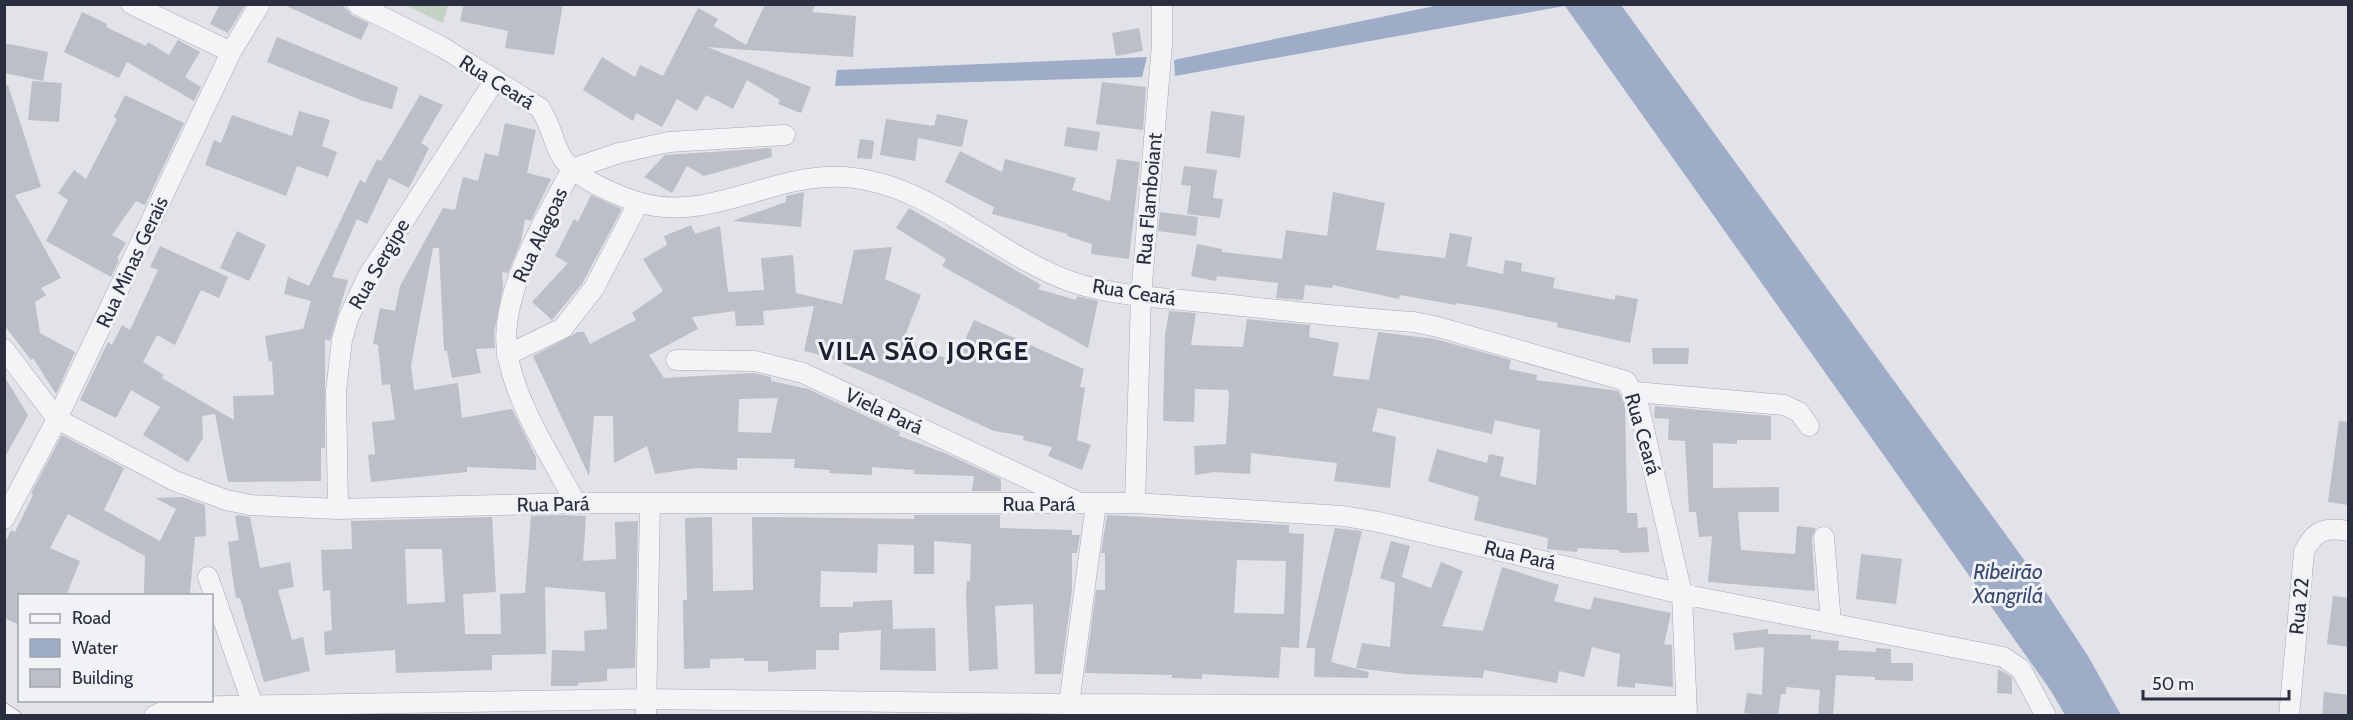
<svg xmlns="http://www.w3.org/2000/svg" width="2353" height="720" viewBox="0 0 2353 720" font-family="Cabin,sans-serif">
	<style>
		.green { fill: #c4d2c3 }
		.water { fill: #9eacc7 }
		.building { fill: #bcbec8; fill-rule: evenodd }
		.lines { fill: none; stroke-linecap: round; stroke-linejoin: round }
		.service-casing { stroke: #a6a9b3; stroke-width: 12 }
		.minor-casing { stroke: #a6a9b3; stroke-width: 21 }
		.service { stroke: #f4f4f7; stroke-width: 10 }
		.minor { stroke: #f4f4f7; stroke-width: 20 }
		.labels { text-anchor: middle; stroke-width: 6; stroke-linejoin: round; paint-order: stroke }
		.street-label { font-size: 20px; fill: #2a2f40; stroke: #f1f2f6 }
		.water-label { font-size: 21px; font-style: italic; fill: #374871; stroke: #f1f2f6 }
		.district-label { font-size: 26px; font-weight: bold; letter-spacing: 1.5px; fill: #1c2031; stroke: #f1f2f6 }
	</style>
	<rect width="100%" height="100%" fill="#e1e3e9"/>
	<!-- green -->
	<path class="green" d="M405,5H448L443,23Z"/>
	<!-- water -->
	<path class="water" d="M1444,4L1621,5L2030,568L2088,656L2121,715H2065L2051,691L1565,6L1175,76L1174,60Z
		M1147,57L1142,77L835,86L837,70Z"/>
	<!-- building -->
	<path class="building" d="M220,4H246L228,33L210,24Z
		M282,4H341L352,15L369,23L361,40Z
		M464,4H563L554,55L505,48L508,31L460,21Z
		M765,4H816L812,12L856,16L853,57L707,47L811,87L801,113L778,104L780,100L747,80L733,109L706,95L697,111L677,99L662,127L636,113L633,121L583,90L602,57L635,77L640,65L663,76L698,8L718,19L714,26L746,45Z
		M82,12L107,24L106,27L146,46L148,42L169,55L178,40L200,52L185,77L201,87L194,101L127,62L119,78L64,52Z
		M1139,28L1143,51L1116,56L1112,33Z
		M277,37L398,87L392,109L363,101L267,62Z
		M4,43L48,52L43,81L4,73Z
		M32,81L62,83L59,122L28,120Z
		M1102,82L1146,87L1143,130L1096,124Z
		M4,85H8L41,187L15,195L61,278L41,288L46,295L35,302L40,333L75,352L56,394L33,358L31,360L4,325Z
		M125,95L184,123L145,205L136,201L112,235L126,243L117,258L119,260L111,277L46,241L68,200L58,193L74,170L86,179L117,119L114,117Z
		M420,95L443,105L421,143L429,148L409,188L389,178L367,224L357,219L332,277L348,280L330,341L325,339V448H321V481L228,482L215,414L202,416L203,438L188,462L143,435L160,407L131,390L116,418L80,400L108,342L112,345L122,325L130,330L158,270L150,267L160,246L228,277L219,298L201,290L175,345L157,335L143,362L164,375L162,378L234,420L233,396L274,395L272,361L269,362L265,336L303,329L311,301L284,294L288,277L309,286L360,180L365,183L377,159L381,161Z
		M299,111L330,120L322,146L337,152L328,177L297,166L286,196L205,165L214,140L221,143L232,115L292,136Z
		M1211,111L1245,116L1240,158L1206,153Z
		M937,114L968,120L962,147L918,138L915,161L880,155L886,119L934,126Z
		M505,123L536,130L527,173L551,179L531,221L525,219L521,241L508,273L502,272L503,287L494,333L495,348L476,349L481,373L452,378L447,351H444L439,248H433L411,365L414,390L458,383L462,418L512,409L536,457V470L467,467V472L371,482L368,455L375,454L372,422L395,420L390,384L382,385L378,345L373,344L380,308L395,311L400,286L443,208L455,210L463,177L478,181L485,153L498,156Z
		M1067,127L1100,132L1097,151L1064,146Z
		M860,139L874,141L872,159L857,158Z
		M771,148L772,157L704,176L687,166L672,193L644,177L665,155Z
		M960,151L1002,172L1005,159L1076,178L1072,190L1110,201L1117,159L1140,162L1129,259L1091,254L1092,244L1067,236L1068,234L992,214L994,207L945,182Z
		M1184,166L1217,170L1213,198L1223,199L1220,218L1187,214L1191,186L1181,185Z
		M804,192L801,227L732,221L786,202V196Z
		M1333,192L1385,203L1376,250L1445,258L1450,233L1472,237L1467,266L1503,274L1505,260L1522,263L1521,271L1555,278L1553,288L1615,300V295L1638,299L1630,343L1557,327L1558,323L1481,307L1456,303V305L1400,295L1399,299L1333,285L1332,288L1305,285L1303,300L1276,298L1278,283L1217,276L1216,281L1191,276L1197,244L1222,249V252L1282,259L1286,230L1327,236Z
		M591,195L622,209L582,284L552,320L532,302L568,263L555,256L574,219L578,222Z
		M909,208L1041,285L1038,289L1076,300L1077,296L1098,301L1088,348L942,266L946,259L896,228Z
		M1160,212L1198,217L1196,236L1158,231Z
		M691,225L695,234L720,226L728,292L764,290L761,258L793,255L796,293L842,304L854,250L892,247L885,279L921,295L903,340L955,362L974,320L1084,369L1080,387L1085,388L1077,440L1091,445L1082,470L1048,456L1052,447L1023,440L1024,436L994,431L885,381L825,356L804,351L814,306L763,311L764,325L736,326L735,311L692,317L698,329L649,355L664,378L753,373L771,377V381L808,389L900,432L899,436L947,454L1001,479V491H972L974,476L914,474V470L872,467V475L829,473L830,470L794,468L795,459L737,458V470L696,468L655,474L647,446L614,463L613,416H594L589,476L533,356L578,332H584L590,344L636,320L632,313L663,291L643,259L667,245L664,236ZM778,398L771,433L738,432L739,399Z
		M237,231L266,245L249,281L220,268Z
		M1169,311L1196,313L1191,345L1243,347L1247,319L1310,325L1309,337L1339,343L1333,376L1369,380L1378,332L1435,339L1511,360L1509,369L1537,375L1536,380L1618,391L1625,402L1627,513H1637L1638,528L1647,527L1649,552L1620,553L1619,550L1578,548L1577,552L1547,549L1548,538L1474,520L1479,497L1428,481L1437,449L1487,463L1489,454L1504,457L1500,476L1536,485L1540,430L1495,420L1492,434L1378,408L1372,431L1396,437L1390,488L1334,481L1337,463L1251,453L1250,474L1215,472L1195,475L1194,446L1226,444L1229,394L1228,390L1195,389L1194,422L1163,421L1165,335Z
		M1652,348H1689L1688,364H1653Z
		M4,376L28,415L4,459Z
		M1655,406L1771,416V440H1737V444L1713,443V488L1779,487V512H1738L1741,550L1795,554L1797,526L1816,528L1812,538L1815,591L1708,582L1712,536L1699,537L1696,512H1689L1685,441L1668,440L1669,419L1654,418Z
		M2339,421L2349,422V505L2328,502Z
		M62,435L124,468L104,510L160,541L176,509L155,498L183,497L205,505L206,536L195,537L190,593H144L145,556L68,514L50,548L80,561L66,596H20V625L4,618V545L11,530L15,532L33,495L31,493Z
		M239,515L250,517L260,568L290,562L294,587L278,590L292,640L303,637L310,671L264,682L240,598H236L232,573L228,542L239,540L235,516Z
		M563,515L586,516L583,561L616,559L615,522L638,521L635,668L607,669V681L578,683V686H551L552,650L585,651L584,631L607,629L605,592L545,587L546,654L492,655V670L396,673L395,650L325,655L324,632L332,630L330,590L323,591L321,550L352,549L351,521L492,517L496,592L463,594L465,634H501L500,594L525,593L531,516ZM405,549H442L445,602L407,604Z
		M914,515H1000V528L1072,530V535H1080L1077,553H1072V590L1061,674H1035L1033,604L995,606L998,669L969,671L966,595L967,581H970L971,544L934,541V574H914V545L878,544L877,573L821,571L820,607H853V602L892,600L893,629L935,628L936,671L880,670L881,630L839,633V650H816V669L768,672V661H744V658L710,659V668L684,669L683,600H687L685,518L712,517L713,591L753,590L752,517L914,519Z
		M1107,515L1289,525V533L1304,534L1299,648L1281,647L1279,678L1202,674V679L1172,678V675L1085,673L1096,590H1105V553H1101ZM1237,560L1286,561L1284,614L1234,613Z
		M1335,528L1362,531L1331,662L1369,672L1368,678L1314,677L1315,648H1306Z
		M1391,541L1410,546L1402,577L1431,588L1441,562L1463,571L1442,626L1483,631L1502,567L1559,585L1554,601L1590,610L1594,597L1671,613L1664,644L1672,645L1673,687L1635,683V688L1617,686L1620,654L1592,647L1584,677L1559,671L1557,683L1484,670L1483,678L1405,674L1356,668L1362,643L1390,647L1395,583L1380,578Z
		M1861,554L1902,559L1896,604L1856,599Z
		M2333,596L2349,598V647L2327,644Z
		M1768,629V634L1811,635V639L1839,641L1838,650L1876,652V648L1891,649V663H1913V681L1875,680V677L1836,675L1833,716H1818L1820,690L1786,687V694H1781L1778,716L1744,713L1747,693L1762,695L1764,647L1735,650L1733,633Z
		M1998,669L2012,677V694L1997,693Z
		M2324,692L2349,695V716H2322Z"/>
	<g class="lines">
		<defs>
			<path id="service" d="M4,708L16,716"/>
			<path id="minor" d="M131,4L231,52
				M357,4L442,47L540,108C550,123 552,137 559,152C571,177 613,194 638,202C709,224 773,172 844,177C931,183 993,254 1072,282C1117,297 1167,298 1214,303C1280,310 1347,318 1414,322L1438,327L1626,381L1637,399L1682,594L1687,716
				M4,349L57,419L175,481L226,500L250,505L338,509L576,503H1135L1343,516L1379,522L1682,594L2003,657L2021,669L2046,716
				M507,355L563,328L594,288L639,202
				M676,360L755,361L803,373L1078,502
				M1635,392L1784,405L1799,412L1809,426
				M576,503C551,457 519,409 508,358C496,298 545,220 572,169L619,153L669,142L785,135
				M1135,503L1141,296L1162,44V4
				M338,509L336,391L342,340L348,319L368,276L495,80
				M4,519L57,419L231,52L260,4
				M1824,537L1831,623
				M208,577L253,705
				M1069,704L1096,504
				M154,716L172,707L646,699L1069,704L1687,706
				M646,716L650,504
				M2289,716L2304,552C2314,530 2326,527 2348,531"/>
		</defs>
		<!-- service casing -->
		<use href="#service" class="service-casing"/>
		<!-- minor casing -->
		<use href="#minor" class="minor-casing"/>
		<!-- service -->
		<use href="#service" class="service"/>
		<!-- minor -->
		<use href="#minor" class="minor"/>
	</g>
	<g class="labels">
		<!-- street labels -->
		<g class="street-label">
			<text transform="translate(497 82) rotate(32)" y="7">Rua Ceará</text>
			<text transform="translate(1149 199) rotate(-85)" y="7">Rua Flamboiant</text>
			<text transform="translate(540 235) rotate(-65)" y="7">Rua Alagoas</text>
			<text transform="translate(132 262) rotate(-65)" y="7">Rua Minas Gerais</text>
			<text transform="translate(379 264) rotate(-60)" y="7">Rua Sergipe</text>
			<text transform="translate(1134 292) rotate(9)" y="7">Rua Ceará</text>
			<text transform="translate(884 411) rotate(25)" y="7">Viela Pará</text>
			<text transform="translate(1643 434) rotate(74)" y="7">Rua Ceará</text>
			<text transform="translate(553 504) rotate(-1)" y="7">Rua Pará</text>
			<text x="1039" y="511">Rua Pará</text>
			<text transform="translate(1520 555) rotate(13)" y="7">Rua Pará</text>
			<text transform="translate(2299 606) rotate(-84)" y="7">Rua 22</text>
		</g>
		<!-- water labels -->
		<g class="water-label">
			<text x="2008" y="579">Ribeirão<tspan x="2008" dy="24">Xangrilá</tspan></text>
		</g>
		<!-- district labels -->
		<g class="district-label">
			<text x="924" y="360">VILA SÃO JORGE</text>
		</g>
	</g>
	<!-- border -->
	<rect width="2353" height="720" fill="none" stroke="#2a2f40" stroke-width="12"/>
	<!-- legend -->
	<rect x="18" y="594" width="195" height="108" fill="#f1f2f6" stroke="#a1a4ad" stroke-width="1.5"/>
	<rect x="30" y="614" width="30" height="9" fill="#f4f4f7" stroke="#a1a4ad" stroke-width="1.5"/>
	<text x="72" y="624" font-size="18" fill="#2a2f40">Road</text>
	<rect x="30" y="639" width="30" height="18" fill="#9eacc7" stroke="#a1a4ad" stroke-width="1.5"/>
	<text x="72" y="654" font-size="18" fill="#2a2f40">Water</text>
	<rect x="30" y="669" width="30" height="18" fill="#bcbec8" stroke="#a1a4ad" stroke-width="1.5"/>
	<text x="72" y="684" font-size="18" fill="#2a2f40">Building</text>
	<!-- scale -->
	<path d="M2143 690v9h146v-9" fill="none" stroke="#2a2f40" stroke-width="3"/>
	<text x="2152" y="690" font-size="18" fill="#2a2f40" stroke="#f1f2f6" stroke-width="4.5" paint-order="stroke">50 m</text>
</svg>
